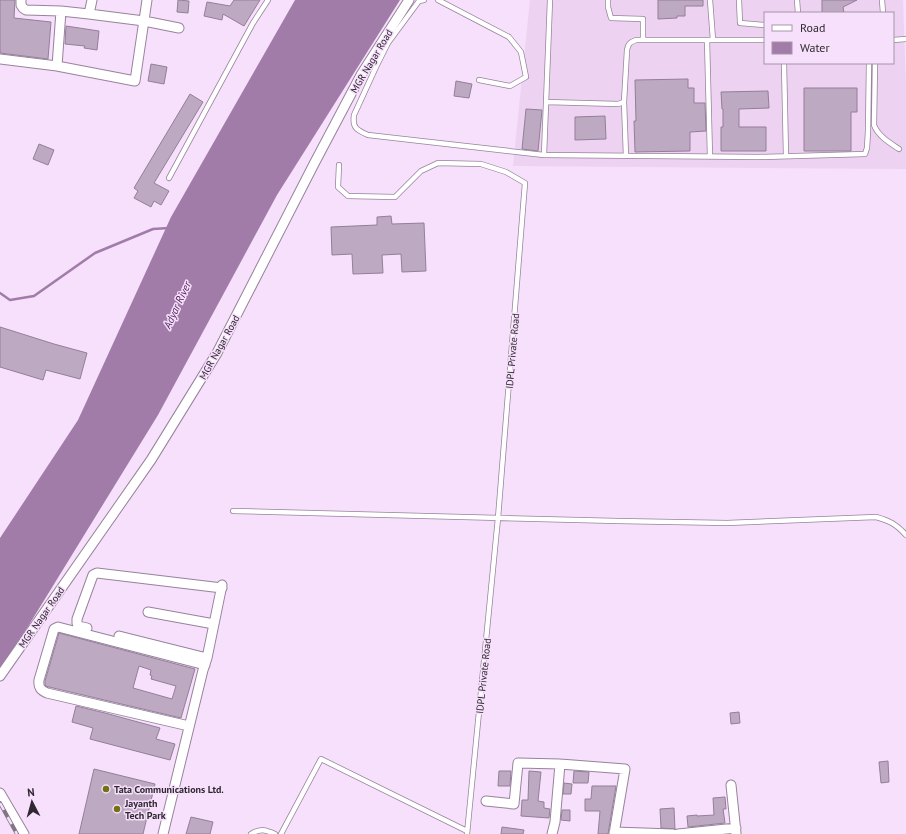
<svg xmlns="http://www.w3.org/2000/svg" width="906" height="834" viewBox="0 0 906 834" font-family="'PT Sans',sans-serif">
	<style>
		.built { fill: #edd2f2; fill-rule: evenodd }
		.water { fill: #a27ca9 }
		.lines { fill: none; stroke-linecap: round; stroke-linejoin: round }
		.stream { stroke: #a27ca9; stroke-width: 2.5 }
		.building { fill: #bea9c2; stroke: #937f98; fill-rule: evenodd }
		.service-casing { stroke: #97839b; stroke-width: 6 }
		.minor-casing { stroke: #97839b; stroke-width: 11 }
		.service { stroke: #fff; stroke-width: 4.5 }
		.minor { stroke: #fff; stroke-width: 9 }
		.rail-casing { stroke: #837586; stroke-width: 4 }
		.rail { stroke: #f6e0fb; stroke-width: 2.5; stroke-dasharray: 8; stroke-linecap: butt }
		.poi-dot { fill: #737114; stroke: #f6e0fb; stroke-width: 1.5 }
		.labels { text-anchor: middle; stroke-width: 3; stroke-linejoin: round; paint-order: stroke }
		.street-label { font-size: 10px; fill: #2f2731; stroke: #f6e0fb }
		.poi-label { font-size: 10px; font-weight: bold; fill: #2f2731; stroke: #f6e0fb; text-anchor: start }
		.water-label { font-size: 11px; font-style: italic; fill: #53245d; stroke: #f6e0fb }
	</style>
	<rect width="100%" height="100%" fill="#f6e0fb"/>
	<!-- built -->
	<path class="built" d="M530,0H903L906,89V169L513,166ZM765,13H893V63H765Z"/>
	<!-- water -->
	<path class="water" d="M295,0H400L277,195L158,415L0,672V538L78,420L171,217Z"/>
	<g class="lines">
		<!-- stream -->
		<path class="stream" d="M0,293L10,300L34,296L95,253L153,229L169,228"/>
	</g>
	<!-- building -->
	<path class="building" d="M0,0H15L14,18L51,22L48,59L0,53Z
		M178,0L189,1L188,13L177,12Z
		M234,0H260L244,26L223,14L222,20L204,16L207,2L230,6Z
		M658,0H703V6H685V16H677V18L658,19Z
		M822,0H857L843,7L844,13H822Z
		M66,26L99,31L97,50L84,48L85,46L65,44Z
		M151,64L167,67L164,84L148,81Z
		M688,79V88H694V103H705L706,131L690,132V151L635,152L634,121H636L635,80Z
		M456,81L472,84L469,98L454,96Z
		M804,88H857V112H851V151H804Z
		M768,91L769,108L739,109V127H766V151H721V127H723V109H722L721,92Z
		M190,94L203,102L154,183L169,191L161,205L154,201L151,207L134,198L138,191L134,188Z
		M526,109L542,110L538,151L522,149Z
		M605,116L606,139L575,140V117Z
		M39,144L54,150L48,165L33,159Z
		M391,216L392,224L424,223L426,271L402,272L401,254L382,255L383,273L353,274L352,254L332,255L331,227L377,225V217Z
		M0,327L54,344L87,353L80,379L46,370L43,380L0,367Z
		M59,633L195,669L181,718L49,687L46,686L45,685V681ZM139,666L151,670L150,675L152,676L151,679L176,686L172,699L133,688Z
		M76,706L105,713L160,728L156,739L175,744L170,760L90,739L93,728L72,722Z
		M739,712L740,723L731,724L730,713Z
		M888,761L889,782L881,783L879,762Z
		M94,769L155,784L143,834H79Z
		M499,771H511L510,786H498Z
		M529,771L541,772L538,801L544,802V808L550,809L549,818L521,816L522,800H528Z
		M574,771L589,772L588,783H573Z
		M564,783L572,784L571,794H563Z
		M592,786H616L608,834H598L600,811H585V799H591Z
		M725,797L726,809H723L725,823L688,827L687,816L697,815V816L714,815L713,798Z
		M674,808L675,829L661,828L660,809Z
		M562,810H570V821L561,820Z
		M191,817L213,822L210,834H186Z
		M502,827L524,830L523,834H501Z"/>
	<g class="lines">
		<defs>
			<path id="service" d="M424,0L419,1L388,43L376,67L354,115C352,128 357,130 368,135L544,155
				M438,0L509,37L521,52L526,77L510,86L479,80
				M550,0L544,155L758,157L865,154L867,148L868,131L869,63
				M608,0V7L611,18L643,19V40
				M710,0L713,40
				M739,0L740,23L765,25
				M797,0L798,13
				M882,0L883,13
				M707,40L710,157
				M893,40L906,39
				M784,63L786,156
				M875,63L874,125C878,136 890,143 899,149
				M546,102L618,104L624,102L627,50C628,44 630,42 636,40H765
				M624,102L626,156
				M339,165L338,187L348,196L395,197L421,171L438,163L481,164L506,172L525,183L498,518L467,834
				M169,178L253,23L268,0
				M233,511L618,521L727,523L876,517C890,521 896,524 906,535
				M251,834C260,828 266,830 275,834
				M281,834L321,759L467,831"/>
			<path id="minor" d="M21,0V5L23,8L26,10L61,11L89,14
				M92,0L89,14L144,21L179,28
				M0,59L57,66L135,81L147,0
				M57,66L61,11
				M148,612L214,624
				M87,628L78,626L77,623V619L93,575L97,573L222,588
				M119,636L207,658
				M0,676L151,460L217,353L315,162L361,75L409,0
				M189,726L47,693C41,690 38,688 39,680L54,629L58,627L205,665
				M731,785L736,833
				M0,793L24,834
				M486,801L514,804L518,763L560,764L625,769L614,834
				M614,832L673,834
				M163,834L203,670L207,658L222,585
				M552,834L555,822L560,764
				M678,834L736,828"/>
		</defs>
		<!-- service casing -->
		<use href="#service" class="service-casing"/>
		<!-- minor casing -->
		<use href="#minor" class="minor-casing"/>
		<!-- service -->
		<use href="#service" class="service"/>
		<!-- minor -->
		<use href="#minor" class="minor"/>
		<defs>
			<path id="rail" d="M0,803L17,834"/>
		</defs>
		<!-- rail casing -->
		<use href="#rail" class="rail-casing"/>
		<!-- rail -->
		<use href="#rail" class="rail"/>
	</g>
	<!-- markers -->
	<g class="poi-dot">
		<circle cx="106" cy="789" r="4"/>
		<circle cx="117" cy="809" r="4"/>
	</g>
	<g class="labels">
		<!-- street labels -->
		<g class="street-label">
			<text transform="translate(371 61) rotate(-59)" y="4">MGR Nagar Road</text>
			<text transform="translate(219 347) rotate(-61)" y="4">MGR Nagar Road</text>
			<text transform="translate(512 351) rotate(-85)" y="4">IDPL Private Road</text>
			<text transform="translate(41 617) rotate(-55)" y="4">MGR Nagar Road</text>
			<text transform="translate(483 676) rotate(-84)" y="4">IDPL Private Road</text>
		</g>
		<!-- poi labels -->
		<g class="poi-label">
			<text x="114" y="793">Tata Communications Ltd.</text>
			<text x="125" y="807">Jayanth<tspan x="125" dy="12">Tech Park</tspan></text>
		</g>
		<!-- water labels -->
		<g class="water-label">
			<text transform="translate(177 305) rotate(-65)" y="4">Adyar River</text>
		</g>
	</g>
	<!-- legend -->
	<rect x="764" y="12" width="130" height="52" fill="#f6e0fb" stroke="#a696aa"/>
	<rect x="772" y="25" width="20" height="6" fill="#ffffff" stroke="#a696aa"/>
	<text x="800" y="32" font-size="12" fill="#2f2731">Road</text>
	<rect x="772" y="42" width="20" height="12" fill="#a27ca9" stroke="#a696aa"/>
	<text x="800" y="52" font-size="12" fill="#2f2731">Water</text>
	<!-- north arrow -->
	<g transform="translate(32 802) rotate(354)" stroke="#f6e0fb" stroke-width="3" paint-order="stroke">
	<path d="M0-3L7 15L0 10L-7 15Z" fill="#2f2731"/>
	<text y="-6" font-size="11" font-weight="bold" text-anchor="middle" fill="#2f2731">N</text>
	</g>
</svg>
